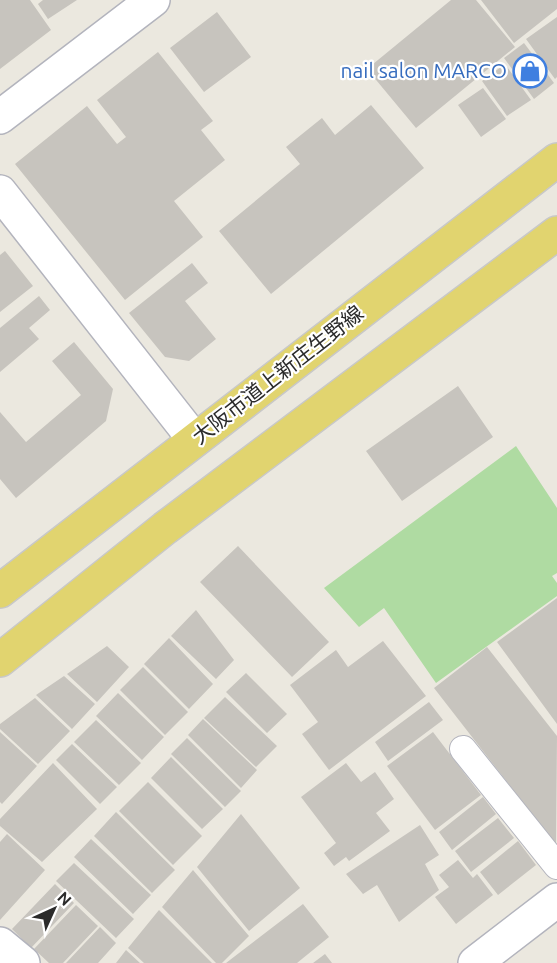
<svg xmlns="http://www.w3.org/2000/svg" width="557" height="963" viewBox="0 0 557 963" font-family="Ubuntu,'Noto Sans JP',sans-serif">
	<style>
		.green { fill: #afdba2 }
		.building { fill: #c7c4be }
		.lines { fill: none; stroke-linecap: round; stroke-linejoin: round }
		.service-casing { stroke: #b3b4bd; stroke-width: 28 }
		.minor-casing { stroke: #b3b4bd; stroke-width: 36 }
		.tertiary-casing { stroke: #b3b4bd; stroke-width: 36 }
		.primary-casing { stroke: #c8c8c8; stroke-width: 36 }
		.service { stroke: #fff; stroke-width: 26 }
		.minor { stroke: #fff; stroke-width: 33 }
		.tertiary { stroke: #fff; stroke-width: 33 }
		.primary { stroke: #e1d46f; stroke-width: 33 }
		.labels { text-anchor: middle; stroke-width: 4.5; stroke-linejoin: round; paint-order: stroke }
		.shop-label { font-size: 21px; fill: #366cbe; stroke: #fff; text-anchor: end }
		.street-label { font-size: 21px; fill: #2b2b2b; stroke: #fff }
	</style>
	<rect width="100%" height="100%" fill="#ebe8df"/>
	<!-- green -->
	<path class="green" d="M516,446L557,508V573L552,576L557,583V596L436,683L384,608L359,627L324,588Z"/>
	<!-- building -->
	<path class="building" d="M0,0H30L51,30L0,69Z
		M43,0H77L48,19L38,4Z
		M451,0H476L515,47L416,128L367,69Z
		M481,0H557V9L514,43Z
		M217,12L251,57L204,92L170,48Z
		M557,17V77L555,79L526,39Z
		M524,43L554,83L534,99L504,58Z
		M158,52L213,121L201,130L225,160L174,201L203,237L125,300L15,164L87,106L117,144L126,137L97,100Z
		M505,64L531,100L507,116L482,81Z
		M483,88L506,119L481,137L458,105Z
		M371,105L424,168L271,294L219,231L300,164L286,147L322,118L335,135Z
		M5,251L33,286L0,312V255Z
		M192,263L208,283L185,301L216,339L189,361L165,357L129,313Z
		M39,296L50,310L29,328L39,339L0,372V328Z
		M74,342L113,389L106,421L16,498L0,479V412L26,442L81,395L52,361Z
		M458,386L493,437L402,501L366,451Z
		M238,546L329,642L292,677L200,582Z
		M557,598V724L497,642Z
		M196,610L234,660L216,679L171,636Z
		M169,638L213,684L189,709L144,664Z
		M383,641L426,696L329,770L302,734L318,722L290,685L336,650L348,667Z
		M107,646L129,667L97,702L67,674Z
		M487,647L557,736L556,845L434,688Z
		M143,667L188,712L165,735L120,690Z
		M246,673L287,714L267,733L226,692Z
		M64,676L95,704L72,729L36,695Z
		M118,693L164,737L142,760L96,716Z
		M225,697L277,746L256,767L204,718Z
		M35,698L70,731L38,764L0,729V724Z
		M429,702L443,720L388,761L375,742Z
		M203,719L257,770L241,788L188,735Z
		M96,720L141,763L119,785L74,742Z
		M0,732L37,766L2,804L0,802Z
		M433,732L481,795L435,830L387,766Z
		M187,738L241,791L225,807L171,754Z
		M72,744L117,787L100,804L56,760Z
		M171,757L223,809L202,829L151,778Z
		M53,763L97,809L42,862L0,826V819Z
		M346,763L361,782L375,772L394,799L376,813L390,831L349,861L346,857L334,866L324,853L336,843L301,797Z
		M148,782L202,836L173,865L119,811Z
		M483,797L496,814L452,850L439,832Z
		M116,812L175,870L152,893L94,836Z
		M241,814L300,888L249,931L197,867Z
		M498,818L514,838L471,872L455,851Z
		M420,825L439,855L425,864L439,890L399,922L377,885L363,894L346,874Z
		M7,834L45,870L0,920V842Z
		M91,839L151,895L133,914L74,857Z
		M518,841L536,865L498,895L480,872Z
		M458,860L473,878L477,874L493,895L456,924L435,897L449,887L439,875Z
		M74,863L134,919L116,938L56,881Z
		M193,870L249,936L222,963H216L162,907Z
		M55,884L74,903L31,948L12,929Z
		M303,904L329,937L297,963H226Z
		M76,905L98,926L63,963H49L34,949Z
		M159,910L212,963H144L128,948Z
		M100,927L116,943L98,963H66Z
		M126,950L140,963H116Z
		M325,954L332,963H313Z"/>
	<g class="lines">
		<defs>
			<path id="service" d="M463,749L557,866"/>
			<path id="minor" d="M0,117L153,0
				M0,192L194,439
				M0,944L23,963"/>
			<path id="tertiary" d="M475,963L557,900"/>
			<path id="primary" d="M0,591L557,160
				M0,660L165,528L557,233"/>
		</defs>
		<!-- service casing -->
		<use href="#service" class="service-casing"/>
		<!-- minor casing -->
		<use href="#minor" class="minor-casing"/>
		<!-- tertiary casing -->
		<use href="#tertiary" class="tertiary-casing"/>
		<!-- primary casing -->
		<use href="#primary" class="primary-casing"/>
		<!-- service -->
		<use href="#service" class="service"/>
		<!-- minor -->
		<use href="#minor" class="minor"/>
		<!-- tertiary -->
		<use href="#tertiary" class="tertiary"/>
		<!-- primary -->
		<use href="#primary" class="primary"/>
	</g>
	<!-- icons -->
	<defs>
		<symbol id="shop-ring" viewBox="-11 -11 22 22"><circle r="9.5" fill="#fff" stroke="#3f7fe0" stroke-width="1.5"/><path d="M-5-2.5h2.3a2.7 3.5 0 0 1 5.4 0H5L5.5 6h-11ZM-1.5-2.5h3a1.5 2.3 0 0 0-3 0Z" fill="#3f7fe0"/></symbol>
	</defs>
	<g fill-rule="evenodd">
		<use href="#shop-ring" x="511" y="52" width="38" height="38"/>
	</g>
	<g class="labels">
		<!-- shop labels -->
		<g class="shop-label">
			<text x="507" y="78">nail salon MARCO</text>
		</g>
		<!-- street labels -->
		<g class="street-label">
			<text transform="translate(278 375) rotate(-38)" y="7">大阪市道上新庄生野線</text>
		</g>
	</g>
	<!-- north arrow -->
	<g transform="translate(54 909) rotate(45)" stroke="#ffffff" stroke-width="4.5" paint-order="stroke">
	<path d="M0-4.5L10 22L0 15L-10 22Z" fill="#2b2b2b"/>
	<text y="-9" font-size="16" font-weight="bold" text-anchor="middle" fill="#2b2b2b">N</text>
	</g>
</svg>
